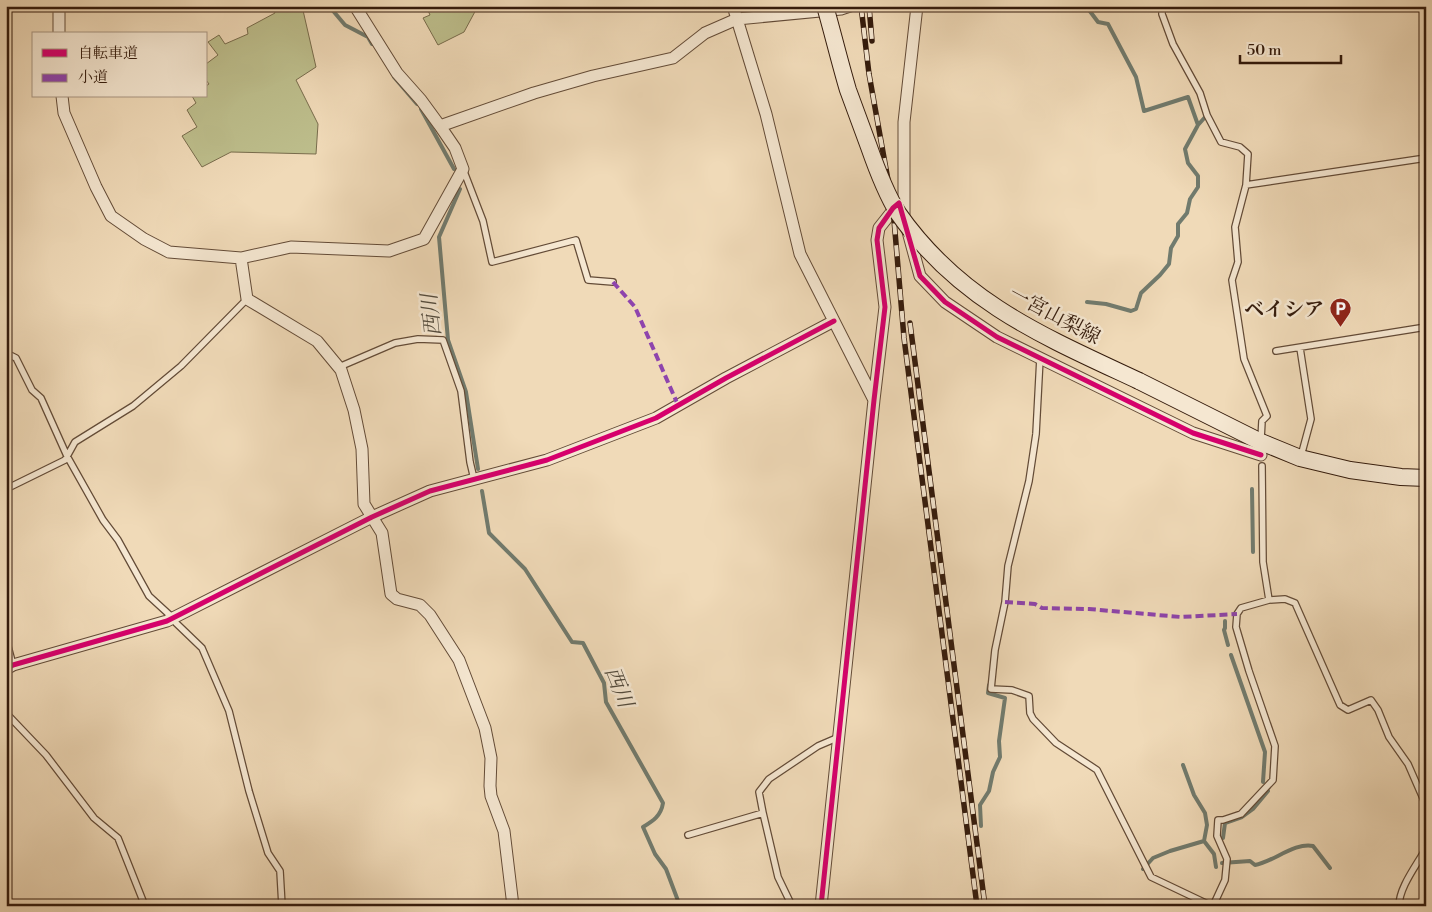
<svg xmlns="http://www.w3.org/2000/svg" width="1432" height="912" viewBox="0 0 1432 912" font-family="'Libre Bodoni','Noto Serif JP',serif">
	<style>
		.green { fill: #bdbe8c; stroke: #786c4c }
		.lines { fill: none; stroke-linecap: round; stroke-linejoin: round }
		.stream { stroke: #717b6e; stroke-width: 4 }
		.service-casing { stroke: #634b37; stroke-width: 8 }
		.minor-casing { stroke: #634b37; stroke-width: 13 }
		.secondary-casing { stroke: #341b0c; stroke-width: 18 }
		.service { stroke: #f5e7d1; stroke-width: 5.5 }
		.minor { stroke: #f5e7d1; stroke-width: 11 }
		.secondary { stroke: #f5e7d1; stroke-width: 16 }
		.rail-casing { stroke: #341b0c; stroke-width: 5.5 }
		.rail { stroke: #f5e7d1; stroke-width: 4; stroke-dasharray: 11; stroke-linecap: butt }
		.secondary-bridge-casing { stroke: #341b0c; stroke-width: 18; stroke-linecap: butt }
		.secondary-bridge { stroke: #f5e7d1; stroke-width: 16 }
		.quiet { stroke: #8e44ad; stroke-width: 4; stroke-dasharray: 8 4; stroke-linecap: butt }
		.cycleway-casing { stroke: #f5e7d1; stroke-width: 8 }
		.cycleway { stroke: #d6006c; stroke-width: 5 }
		.labels { text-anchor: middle; stroke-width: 5; stroke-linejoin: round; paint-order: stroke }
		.poi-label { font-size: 20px; font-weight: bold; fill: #341b0c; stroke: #f5e7d1; text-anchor: end }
		.street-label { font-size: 20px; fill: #341b0c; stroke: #f5e7d1 }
		.water-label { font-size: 21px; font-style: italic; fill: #534b3d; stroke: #f5e7d1 }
	</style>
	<rect width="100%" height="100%" fill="#f0dab8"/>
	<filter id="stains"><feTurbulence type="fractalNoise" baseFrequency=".004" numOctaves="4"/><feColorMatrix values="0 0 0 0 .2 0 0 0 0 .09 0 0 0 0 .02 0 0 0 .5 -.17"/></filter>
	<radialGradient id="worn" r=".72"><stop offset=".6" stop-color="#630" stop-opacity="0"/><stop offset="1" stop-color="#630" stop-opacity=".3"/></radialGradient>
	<!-- green -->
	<path class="green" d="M273,6H302L316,67L296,80L318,124L316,154L231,152L202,167L182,136L197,127L187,110L196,103L192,96H206V86L209,84L206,80V64L218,55L208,42L219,35L225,44L248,34L247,28L275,13Z
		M426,6H478L464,32L438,45L423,18L430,15Z"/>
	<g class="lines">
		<!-- stream -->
		<path class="stream" d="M329,6L345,25L368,37L372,44
			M1086,6L1098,22L1108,24L1136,77L1144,111L1188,97L1198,125
			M394,77L417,104
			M421,109L454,169
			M460,189L439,237L448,340L466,392L478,469
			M1087,302L1106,304L1131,311L1136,309L1141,293L1160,275L1169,264L1171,248L1178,236V224L1187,213L1190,199L1198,187V176L1188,163L1185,149L1198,125L1207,115
			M1252,489L1253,552
			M482,491L489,533L525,569L572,642L583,643L604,683L606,702L663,803C661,816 653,821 643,827L655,854L666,869L680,906
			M1225,621V628L1224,630L1228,645
			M1231,655L1265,752L1263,782
			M981,826L980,805L989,791L993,772L1000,757L999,741L1005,698L988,693L989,685
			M1223,838L1225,823L1242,817L1253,809L1268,791
			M1204,841L1214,854L1216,867
			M1222,863L1250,861L1255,865C1273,862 1295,842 1313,846L1330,868
			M1143,869L1153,858L1170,851L1204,841L1207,825L1205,813L1194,795L1183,765"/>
		<defs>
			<path id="service" d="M1162,6V14L1173,44L1200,93L1207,115L1221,142L1240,147L1248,154L1246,185
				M463,169L483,221L492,262L576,240L588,280L613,282
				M1300,348L1311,419L1301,456
				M1276,351L1426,327
				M6,353L16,358L32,390L41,398L67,456L103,520L118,540L149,596L173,618L176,623L202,648L229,711L249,791L268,853L280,871L282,906
				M1040,358L1036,434L1029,481L1008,566L1005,602L995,650L991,689L1012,690L1029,696L1030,713L1033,719L1056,743L1097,770L1151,877L1212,906
				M339,367L395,343L418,339L443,340L461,391L470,462L474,479
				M1261,439L1262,421L1267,416L1244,359L1232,280L1238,262L1235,227L1246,185L1426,158
				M6,489L65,460L75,442L133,406L181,366L247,299
				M1269,600L1285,599L1295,603L1340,705L1348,710L1371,700L1378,710L1389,737L1408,764L1425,803L1426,819
				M6,639L13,665
				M6,713L46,755L94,818L118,838L145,906
				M763,813L759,792L769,779L818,746L839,737
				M688,835L763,813L778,877L792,906
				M1213,906L1225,880L1227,859L1217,836L1218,820H1223L1241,814L1273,780L1275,746L1249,671L1236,627L1237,614L1241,608L1269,600L1263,562L1262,466
				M1399,906C1399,887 1417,865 1426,848"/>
			<path id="minor" d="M59,6V34
				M733,6L766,114L800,254L874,400
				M62,96L64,113L96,187L111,216L144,239L169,252L241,258L291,247L389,251L424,239L463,169L455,148L440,126L421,100L397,73L355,6
				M440,126L534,93L593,76L673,58L705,33L737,19L841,9L850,6
				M904,214V122L917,6
				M907,228L920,276L945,302L997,337L1193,433L1261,455
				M241,258L247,299L317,341L341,370L354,410L362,449L364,504L382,533L391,594L397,599L420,605L430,615L459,660L485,728L491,758L490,786L491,796L504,831L513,906
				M6,669L13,665L167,621L372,517L430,491L547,460L656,418L726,378L834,321
				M821,906L874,400L885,307L877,240L879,228L898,204"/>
			<path id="secondary" d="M1139,381L1261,442L1300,458L1350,470L1401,477L1426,478"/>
		</defs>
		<!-- service casing -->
		<use href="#service" class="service-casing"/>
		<!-- minor casing -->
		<use href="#minor" class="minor-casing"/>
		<!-- secondary casing -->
		<use href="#secondary" class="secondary-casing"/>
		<!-- service -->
		<use href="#service" class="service"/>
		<!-- minor -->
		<use href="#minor" class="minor"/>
		<!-- secondary -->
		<use href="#secondary" class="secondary"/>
		<defs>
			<path id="rail" d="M861,6L869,74L893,208L904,338L977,906
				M869,6L872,41
				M910,323L985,906"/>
		</defs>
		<!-- rail casing -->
		<use href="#rail" class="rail-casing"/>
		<!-- rail -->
		<use href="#rail" class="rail"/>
		<defs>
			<path id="secondary-bridge" d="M825,6C833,34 840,63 848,90C855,109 862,128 869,147C876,167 887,195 898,213C960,302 1045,337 1139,381"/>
		</defs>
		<!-- secondary-bridge casing -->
		<use href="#secondary-bridge" class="secondary-bridge-casing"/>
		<!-- secondary-bridge -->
		<use href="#secondary-bridge" class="secondary-bridge"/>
		<!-- quiet -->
		<path class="quiet" d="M613,282L635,307L678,405
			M1005,602L1035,604L1042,608L1089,609L1181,617L1237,614"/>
		<defs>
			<path id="cycleway" d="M6,669L13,665L167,621L372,517L430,491L547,460L656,418L726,378L834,321
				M821,906L874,400L885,307L877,240L879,228L893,208L899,203L920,276L945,302L997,337L1193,433L1261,455"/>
		</defs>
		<!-- cycleway casing -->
		<use href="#cycleway" class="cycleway-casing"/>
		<!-- cycleway -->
		<use href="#cycleway" class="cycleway"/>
	</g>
	<!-- icons -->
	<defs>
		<symbol id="parking-pin" viewBox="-11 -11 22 30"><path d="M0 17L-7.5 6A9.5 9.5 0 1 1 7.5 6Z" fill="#8f2418" stroke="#f5e7d1"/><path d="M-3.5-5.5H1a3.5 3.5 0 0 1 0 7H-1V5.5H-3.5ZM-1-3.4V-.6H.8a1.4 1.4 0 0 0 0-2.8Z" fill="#fff"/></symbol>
	</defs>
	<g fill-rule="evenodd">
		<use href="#parking-pin" x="1328" y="296" width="25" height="34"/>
	</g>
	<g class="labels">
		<!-- poi labels -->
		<g class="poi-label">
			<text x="1324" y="316">ベイシア</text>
		</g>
		<!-- street labels -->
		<g class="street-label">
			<text transform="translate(1055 315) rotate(28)" y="7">一宮山梨線</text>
		</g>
		<!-- water labels -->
		<g class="water-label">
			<text transform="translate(431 315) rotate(-96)" y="7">西川</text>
			<text transform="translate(619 687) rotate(68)" y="7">西川</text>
		</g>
	</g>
	<!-- margin -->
	<rect width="1432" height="912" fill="none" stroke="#f0dab8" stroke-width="25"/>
	<rect x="8" y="8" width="1417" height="897" fill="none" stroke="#341b0c" stroke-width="2.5"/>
	<rect x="12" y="12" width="1407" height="887" fill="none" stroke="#341b0c"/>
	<!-- legend -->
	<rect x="32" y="32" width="175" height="65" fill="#f5e7d1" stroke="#a89582"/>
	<rect x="42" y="49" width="25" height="8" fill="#d6006c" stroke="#a89582"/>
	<text x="78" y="58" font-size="15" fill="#341b0c">自転車道</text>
	<rect x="42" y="74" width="25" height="8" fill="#8e44ad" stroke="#a89582"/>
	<text x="78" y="82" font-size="15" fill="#341b0c">小道</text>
	<!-- scale -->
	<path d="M1240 55v8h101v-8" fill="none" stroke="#341b0c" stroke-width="2.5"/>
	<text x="1247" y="55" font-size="15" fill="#341b0c" stroke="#f5e7d1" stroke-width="4" paint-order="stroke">50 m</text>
	<rect width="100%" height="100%" filter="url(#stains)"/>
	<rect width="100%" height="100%" fill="url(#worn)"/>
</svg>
